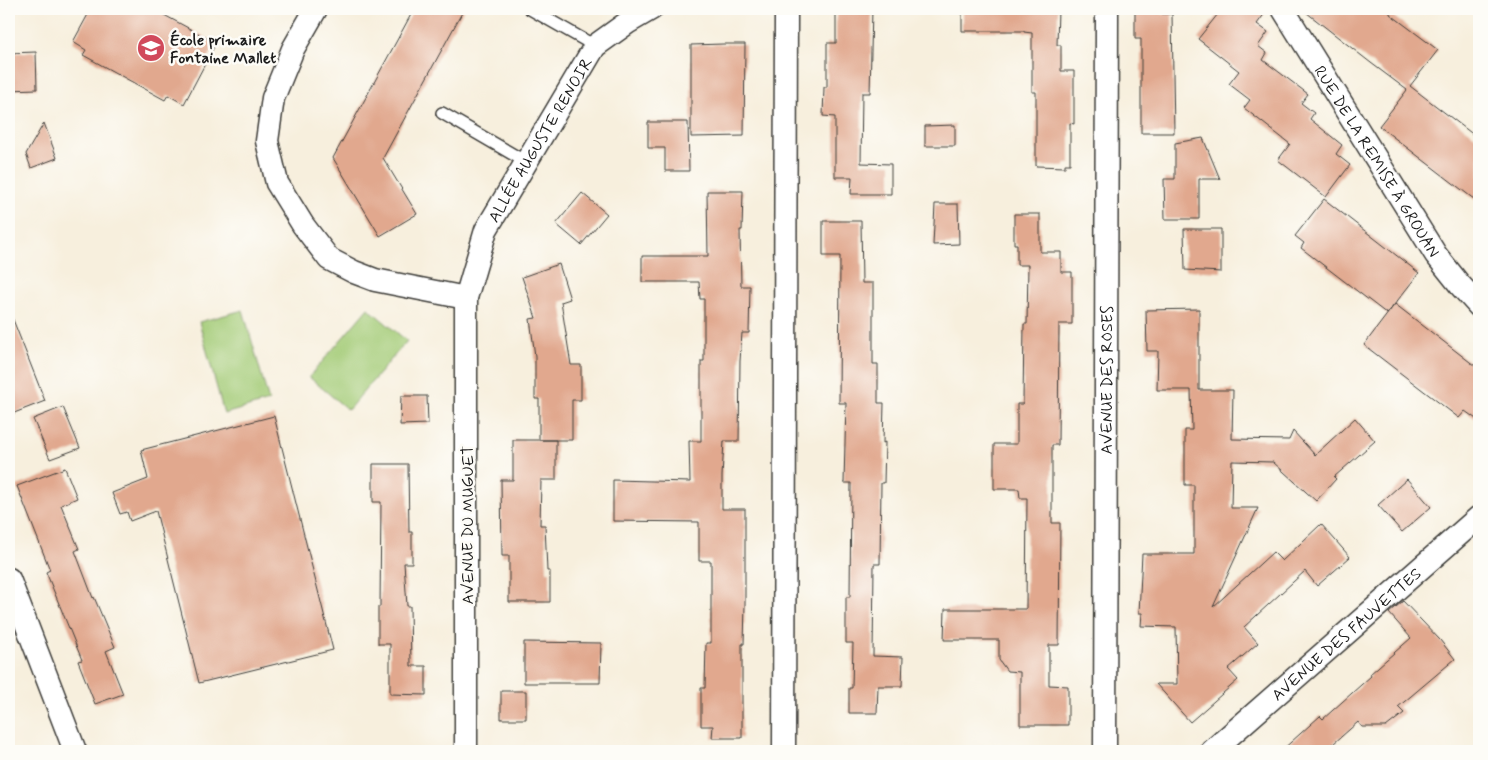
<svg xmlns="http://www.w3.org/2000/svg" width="1488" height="760" viewBox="0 0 1488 760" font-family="Mynerve,sans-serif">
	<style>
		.green { fill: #a3cb76; stroke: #607449 }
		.building { fill: #e1a88e }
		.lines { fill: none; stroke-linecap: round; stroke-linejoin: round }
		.service-casing { stroke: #3d3c39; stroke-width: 14 }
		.minor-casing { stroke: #3d3c39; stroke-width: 25 }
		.service { stroke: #fff; stroke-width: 11 }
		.minor { stroke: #fff; stroke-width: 22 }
		.labels { text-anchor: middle; stroke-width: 5; stroke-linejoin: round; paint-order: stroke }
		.poi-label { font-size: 16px; font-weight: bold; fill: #1c1c1c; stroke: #fdfcf7; text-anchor: start }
		.street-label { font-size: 16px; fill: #1c1c1c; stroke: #fdfcf7 }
	</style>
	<rect width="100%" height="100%" fill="#fdfcf7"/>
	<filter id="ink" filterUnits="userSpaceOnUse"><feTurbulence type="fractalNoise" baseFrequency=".02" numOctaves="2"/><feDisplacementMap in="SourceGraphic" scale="10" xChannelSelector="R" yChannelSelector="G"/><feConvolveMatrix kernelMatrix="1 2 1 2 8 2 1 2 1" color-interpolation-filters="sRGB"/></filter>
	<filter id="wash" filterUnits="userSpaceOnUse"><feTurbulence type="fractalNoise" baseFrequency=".0096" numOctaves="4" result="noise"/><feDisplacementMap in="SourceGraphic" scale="20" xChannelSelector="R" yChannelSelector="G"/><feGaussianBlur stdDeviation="1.12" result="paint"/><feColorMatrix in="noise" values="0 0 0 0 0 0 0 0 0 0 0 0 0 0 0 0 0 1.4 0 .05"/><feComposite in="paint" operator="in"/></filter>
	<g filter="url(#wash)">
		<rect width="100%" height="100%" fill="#f7efdd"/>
		<!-- green -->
		<path class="green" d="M368,308L407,341L348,410L309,377Z
			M243,310L269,401L224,414L199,322Z"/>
		<g id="blocks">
			<!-- building -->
			<path class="building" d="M91,9H153L216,43L184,104L168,95L165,100L83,55L86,50L73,42Z
				M414,9H464L383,158L417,214L380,236L333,158Z
				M836,9H872L870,93H862L861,163L891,164V194H851L852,177H835V117L823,116L824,87H827V43H836Z
				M962,9H1058L1057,45H1061V71H1074V124L1070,123V164H1065V167L1036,166V92H1032V33L1024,32V31H962Z
				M1135,9H1162V14H1172L1174,133H1141V39H1135Z
				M1222,9H1268L1257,24L1268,32L1258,46L1267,53L1263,60L1308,94L1301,103L1314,113L1310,119L1342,145L1336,154L1350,165L1326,197L1278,160L1290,144L1244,108L1250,100L1229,84L1239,71L1198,39Z
				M1302,9H1390V14L1438,50L1410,86L1479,139V203L1379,126L1407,90L1371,63Z
				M723,44H745L744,136L691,137V45Z
				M36,52L37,89L9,90V53Z
				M648,122H688L689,171H665V148H648Z
				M44,123L57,158L31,168L26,154Z
				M955,125V146H925V126Z
				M1203,138L1220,179H1199V219H1165L1164,179H1175V143Z
				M707,191H743L742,230H740L741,286H750L749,333H742L740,361L739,441H724L722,476V509H745V604L744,644H742V738H712L713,726H701V688H705L706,643H711V561H699V522L613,521V480L690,482L689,441H701V361H704V299H700L699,282H642V256H708Z
				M582,193L607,214L581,245L556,224Z
				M1324,199L1419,273L1387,314L1301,248L1304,243L1295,236Z
				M935,204H958L959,244L933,245Z
				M1014,214H1040V252H1061V272H1072V324H1059L1058,445H1052V523H1060L1059,645H1049V685L1068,686V725H1020V672L1007,671L999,660V640H944L945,609H1026L1027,498H1020L1019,489H994V444H1017V404H1023L1024,324H1027L1028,265H1017V244H1014Z
				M823,221H861L862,283H873V364H878V403H884L883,443L885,442L884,483H881L880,564H874L873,656L903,657L902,686H878L877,713H849V688H852L853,643H846V597H850L851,483H844L846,403H839L840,256H823Z
				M1184,229H1221V272L1185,270Z
				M559,264L570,299L561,302L571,365H581V400H572V440H556V480H541L540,525H545L547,571H550V602H509V556H502L501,480H513V440H556H539V399H535V356L530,319L536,318L522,277Z
				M1395,304L1479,369V421L1465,411L1459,418L1364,345Z
				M1199,309V390H1233L1232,439L1289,440L1293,431L1315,455L1355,418L1375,441L1334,477L1336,479L1316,501L1273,462L1232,461L1231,508H1258L1213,607L1273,552L1282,561L1321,524L1350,557L1317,586L1305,571L1244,627L1258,643L1228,669L1238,680L1190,722L1156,684H1177L1176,627L1141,626L1142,613H1139L1142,554H1194V485H1185V430H1192L1191,390H1157L1158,351H1147L1146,310Z
				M9,312H10L45,401L9,415Z
				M401,396H427L428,424L400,425Z
				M63,407L80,448L50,459L33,419Z
				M274,416L333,650L199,683L156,511L130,521L127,512L120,514L112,493L148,479L141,450Z
				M373,464H408L409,532H412V563H404L407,606H410L411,666H426V695L390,694V644H378V607H380L381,502H373Z
				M65,468L77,498L61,505L79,549L75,551L93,598L94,597L115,647L106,651L123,694L95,704L78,661L82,660L46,572L50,570L17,486Z
				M1407,479L1431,507L1402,532L1378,505Z
				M1403,601L1440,640L1455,659L1398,707L1404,713L1386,727H1362L1358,722L1325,751H1281L1320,716L1323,719L1371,676L1370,674L1411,638L1389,613Z
				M524,642L601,643L600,683H524Z
				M501,691H526V719H501Z"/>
		</g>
	</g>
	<g filter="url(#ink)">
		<use href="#blocks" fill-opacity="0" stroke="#3d3c39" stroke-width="1"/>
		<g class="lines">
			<defs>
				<path id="service" d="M530,9L595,46
					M442,113L526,162"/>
				<g id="minor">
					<path d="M316,9L293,49L273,98L267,141L277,183L303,225L329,259L354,272L375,280L466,298"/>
					<path id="s1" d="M1283,9L1436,255L1460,285L1479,306"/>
					<path d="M9,579L75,751"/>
					<path id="s2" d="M466,751V298L486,230L595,46L627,23L651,9"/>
					<path d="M784,751L786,9"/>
					<path id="s3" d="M1105,751L1107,9"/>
					<path id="s4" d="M1212,751L1479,517"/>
				</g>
			</defs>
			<!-- service casing -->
			<use href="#service" class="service-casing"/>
			<!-- minor casing -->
			<use href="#minor" class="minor-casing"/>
			<!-- service -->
			<use href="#service" class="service"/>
			<!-- minor -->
			<use href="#minor" class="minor"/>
		</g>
	</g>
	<!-- icons -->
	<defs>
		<symbol id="school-disc" viewBox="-11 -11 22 22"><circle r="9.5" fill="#d1495b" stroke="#fdfcf7"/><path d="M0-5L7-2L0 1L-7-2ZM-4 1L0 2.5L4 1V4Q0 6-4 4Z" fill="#fff"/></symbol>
	</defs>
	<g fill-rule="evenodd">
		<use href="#school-disc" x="135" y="32" width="32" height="32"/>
	</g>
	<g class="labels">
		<!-- poi labels -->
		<g class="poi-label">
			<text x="170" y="45">École primaire<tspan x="170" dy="18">Fontaine Mallet</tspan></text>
		</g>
		<!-- street labels -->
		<g class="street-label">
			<text dy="6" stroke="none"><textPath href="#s2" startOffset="629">ALLÉE AUGUSTE RENOIR</textPath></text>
			<text dy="6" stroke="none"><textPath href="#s1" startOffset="179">RUE DE LA REMISE À GROUAN</textPath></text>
			<text dy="6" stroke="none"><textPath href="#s3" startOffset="371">AVENUE DES ROSES</textPath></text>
			<text transform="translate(467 525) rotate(-90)" y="6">AVENUE DU MUGUET</text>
			<text dy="6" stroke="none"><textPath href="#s4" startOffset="178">AVENUE DES FAUVETTES</textPath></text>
		</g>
	</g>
	<!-- margin -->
	<rect width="1488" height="760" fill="none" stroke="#fdfcf7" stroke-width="30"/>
</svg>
